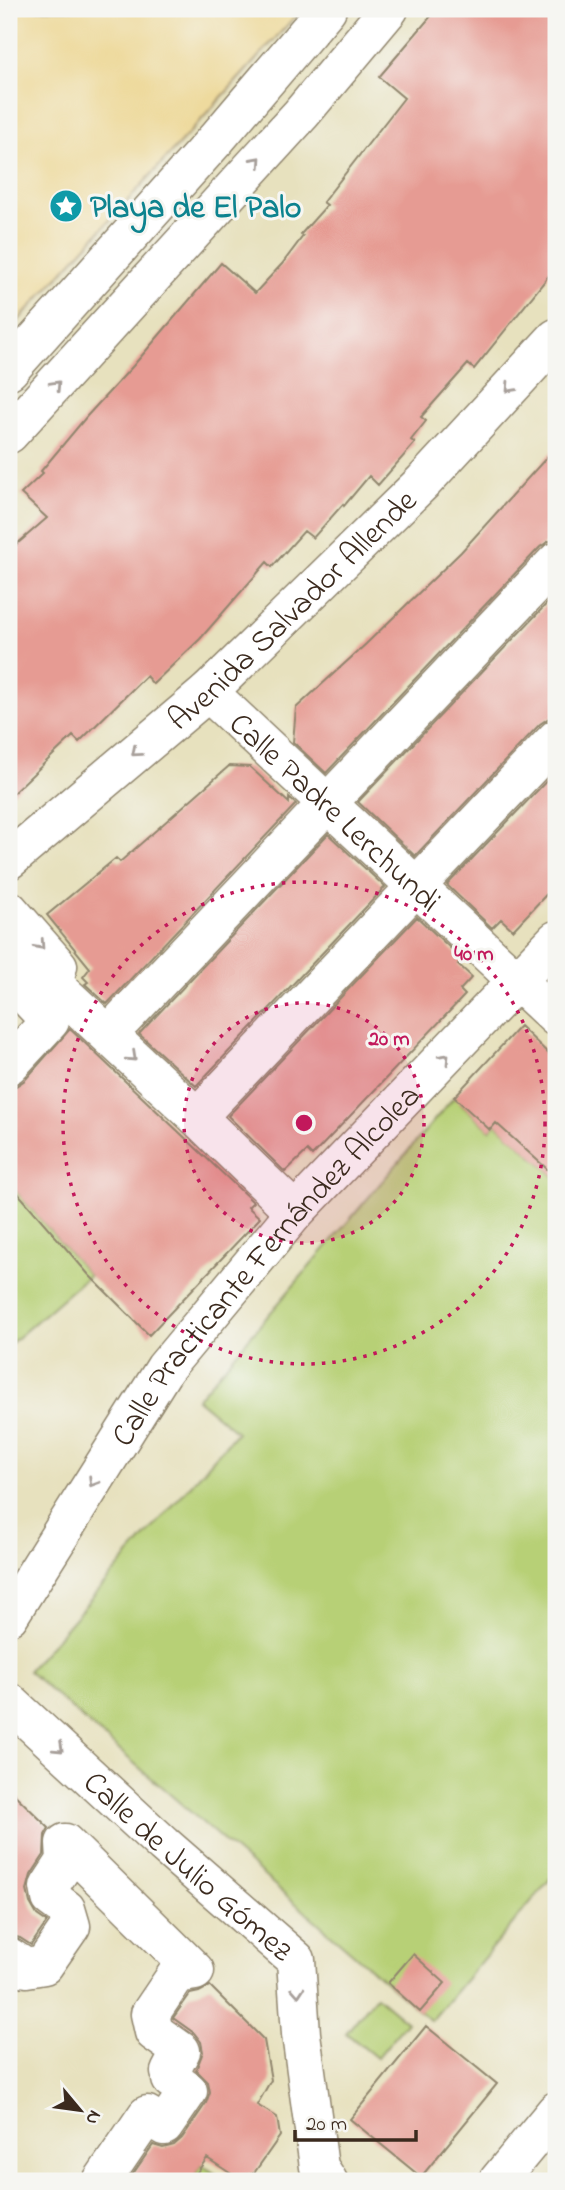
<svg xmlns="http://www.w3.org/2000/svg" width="565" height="2190" viewBox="0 0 565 2190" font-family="'Indie Flower',sans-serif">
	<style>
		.green { fill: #b7d076; stroke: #797d4a; stroke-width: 2 }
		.sand { fill: #eeda9e; stroke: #94825e; stroke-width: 2 }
		.building { fill: #e69b93 }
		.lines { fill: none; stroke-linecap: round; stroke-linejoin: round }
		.minor-casing { stroke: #91866e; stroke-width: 41 }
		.major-casing { stroke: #91866e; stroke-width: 41 }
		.minor { stroke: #fff; stroke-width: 38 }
		.major { stroke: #fff; stroke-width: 38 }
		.oneway { stroke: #a79f9a }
		.ring { fill: none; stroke: #c2185b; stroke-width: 3.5; stroke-dasharray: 3.5 7 }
		.labels { text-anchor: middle; stroke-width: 6; stroke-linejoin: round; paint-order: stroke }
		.culture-label { font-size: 32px; font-weight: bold; fill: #0d838f; stroke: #f6f6f2; text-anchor: start }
		.street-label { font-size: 32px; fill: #3b2a1e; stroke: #f6f6f2 }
		.centre { fill: #c2185b; stroke: #f6f6f2; stroke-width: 3.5 }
		.ring-label { font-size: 21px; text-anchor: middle; font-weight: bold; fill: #c2185b; stroke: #f6f6f2; stroke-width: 6; stroke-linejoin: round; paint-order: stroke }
	</style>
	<rect width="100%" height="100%" fill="#f6f6f2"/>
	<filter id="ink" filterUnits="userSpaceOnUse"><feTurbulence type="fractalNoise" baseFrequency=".0143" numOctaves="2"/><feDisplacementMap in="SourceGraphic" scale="14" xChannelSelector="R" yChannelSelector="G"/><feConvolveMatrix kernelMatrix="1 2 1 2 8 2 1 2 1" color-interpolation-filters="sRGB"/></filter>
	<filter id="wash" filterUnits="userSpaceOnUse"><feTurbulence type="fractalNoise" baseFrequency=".00686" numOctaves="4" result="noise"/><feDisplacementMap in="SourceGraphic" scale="28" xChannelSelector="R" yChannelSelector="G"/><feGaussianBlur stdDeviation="1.57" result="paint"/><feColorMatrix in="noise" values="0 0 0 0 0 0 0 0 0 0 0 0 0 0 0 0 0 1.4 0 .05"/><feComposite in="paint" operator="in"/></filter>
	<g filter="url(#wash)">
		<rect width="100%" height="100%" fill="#e7e1be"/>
		<!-- green -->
		<path class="green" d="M454,1097L490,1130L496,1123L556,1177V1872L431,2021L28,1671L237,1432L197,1399Z
			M9,1183L89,1275L9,1345Z
			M376,1996L407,2022L377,2058L346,2033Z
			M202,2165L226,2181H191Z"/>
		<!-- sand -->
		<path class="sand" d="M9,9H302L9,331Z"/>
		<g id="blocks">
			<!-- building -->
			<path class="building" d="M437,9H556V267L474,369L468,364L421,417L426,421L411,440L415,443L378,485L369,476L344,506L343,504L313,538L304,531L272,567L267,562L200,639L153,684L146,676L79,742L73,736L9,797V551L47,518L21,494L43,473L41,471L87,416L133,366L221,263L255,293L282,264L303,236L301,234L327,205L323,202L404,98L379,77Z
				M556,447V541H549L540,547L326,773L293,742L296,708L366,644L461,552Z
				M556,594V718H549L540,724L415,856L358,802Z
				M229,766L250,767L289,803V798L296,804L107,1004L85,984L88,982L83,977L90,968L47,915L116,858L120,862Z
				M556,771V884L513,930L501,919L492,928L447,885Z
				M328,834L385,887L196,1086L139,1034Z
				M417,917L463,960L458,964L472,977L460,990L465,995L312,1156L307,1151L285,1172L228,1116Z
				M520,1026L556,1061V1177L496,1123L490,1130L454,1097Z
				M70,1029L253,1202L248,1207L260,1218L149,1335L89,1275L9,1183V1086H16L25,1080Z
				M9,1789L49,1828L45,1835L44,1855L31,1875L27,1890L30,1903L37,1915L47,1922L31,1945L20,1938L9,1935Z
				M413,1954L445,1983L420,2012L388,1983Z
				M210,1986L264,2040L271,2080L257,2105L277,2117L280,2136L254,2173L236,2177L207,2158L191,2181H128L153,2145L163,2148L174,2145L182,2138L206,2103L210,2092L208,2082L196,2070L203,2052L201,2042L194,2033L173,2018L190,1994L199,1992Z
				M426,2026L497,2084L421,2177L350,2119Z"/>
		</g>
	</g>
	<g filter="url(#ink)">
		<use href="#blocks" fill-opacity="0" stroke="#91866e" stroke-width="2"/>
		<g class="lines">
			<defs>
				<g id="minor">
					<path d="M9,370L218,137L327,9"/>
					<path d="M9,434L301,114L389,9"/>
					<path id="s1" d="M208,692L556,1017"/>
					<path d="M9,910L58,966L53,984"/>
					<path d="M9,956L36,987L53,984L197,1117L295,1212"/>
					<path d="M9,978L50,1021L9,1065"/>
					<path d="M123,1019L556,562"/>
					<path d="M197,1117L556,739"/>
					<path id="s2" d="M9,1616L165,1368L295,1212L556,940"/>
					<path id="s3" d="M9,1702L164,1845L296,1960L301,2034L319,2167L328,2181"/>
					<path d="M9,1957L26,1968L44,1965L71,1926L66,1909L51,1898L49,1887L66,1861L65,1843L195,1971L177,1974L150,2014L154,2032L181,2051L170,2072L174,2075L171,2079L188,2091L164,2126L147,2115L102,2181"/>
				</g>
				<g id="major">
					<path id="s4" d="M9,860L208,692L424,481L556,338"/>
					<path d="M498,2181L556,2111"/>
				</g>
			</defs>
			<!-- minor casing -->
			<use href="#minor" class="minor-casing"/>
			<!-- major casing -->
			<use href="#major" class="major-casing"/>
			<!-- minor -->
			<use href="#minor" class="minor"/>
			<!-- major -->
			<use href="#major" class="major"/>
		</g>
		<!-- one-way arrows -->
		<defs><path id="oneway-chevron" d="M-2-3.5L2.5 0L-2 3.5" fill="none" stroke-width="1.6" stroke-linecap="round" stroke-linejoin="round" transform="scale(1.75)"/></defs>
		<g class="oneway">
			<use href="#oneway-chevron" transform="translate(257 161) rotate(-48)"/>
			<use href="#oneway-chevron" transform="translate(56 385) rotate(-47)"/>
			<use href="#oneway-chevron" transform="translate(510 388) rotate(133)"/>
			<use href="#oneway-chevron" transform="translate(136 752) rotate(140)"/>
			<use href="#oneway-chevron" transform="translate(40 945) rotate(48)"/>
			<use href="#oneway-chevron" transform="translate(132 1057) rotate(43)"/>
			<use href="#oneway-chevron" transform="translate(445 1058) rotate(-46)"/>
			<use href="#oneway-chevron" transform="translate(93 1482) rotate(122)"/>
			<use href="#oneway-chevron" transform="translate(59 1748) rotate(43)"/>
			<use href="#oneway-chevron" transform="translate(298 1992) rotate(86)"/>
		</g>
	</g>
	<!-- distance rings -->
	<circle cx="304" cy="1123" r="120" fill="#c2185b" fill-opacity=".12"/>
	<g class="ring">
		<circle cx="304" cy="1123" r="120"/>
		<circle cx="304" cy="1123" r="241"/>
	</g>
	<!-- icons -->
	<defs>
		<symbol id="sight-disc" viewBox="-11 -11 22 22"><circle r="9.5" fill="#0f9aa8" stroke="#f6f6f2"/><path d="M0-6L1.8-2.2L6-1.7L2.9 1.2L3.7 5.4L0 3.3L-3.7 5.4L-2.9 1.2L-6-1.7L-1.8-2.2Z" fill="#fff"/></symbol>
	</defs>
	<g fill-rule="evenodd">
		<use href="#sight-disc" x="47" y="187" width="38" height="38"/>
	</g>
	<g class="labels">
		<!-- culture labels -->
		<g class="culture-label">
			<text x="90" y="217">Playa de El Palo</text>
		</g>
		<!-- street labels -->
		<g class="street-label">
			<text dy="11" stroke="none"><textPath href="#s4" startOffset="378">Avenida Salvador Allende</textPath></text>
			<text dy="11" stroke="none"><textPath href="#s1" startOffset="175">Calle Padre Lerchundi</textPath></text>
			<text dy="11" stroke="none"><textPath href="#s2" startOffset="436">Calle Practicante Fernández Alcolea</textPath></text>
			<text dy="11" stroke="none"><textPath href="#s3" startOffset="243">Calle de Julio Gómez</textPath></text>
		</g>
	</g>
	<circle cx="304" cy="1123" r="10" class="centre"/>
	<g class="ring-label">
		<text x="474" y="960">40 m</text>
		<text x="389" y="1045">20 m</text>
	</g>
	<!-- margin -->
	<rect width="565" height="2190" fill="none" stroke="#f6f6f2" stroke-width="35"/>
	<!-- north arrow -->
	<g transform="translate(80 2110) rotate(119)" stroke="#f6f6f2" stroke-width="5" paint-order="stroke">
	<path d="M0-5L12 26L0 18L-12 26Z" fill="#3b2a1e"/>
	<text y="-10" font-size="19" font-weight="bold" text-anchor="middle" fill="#3b2a1e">N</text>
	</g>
	<!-- scale -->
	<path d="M295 2130v10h121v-10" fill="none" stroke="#3b2a1e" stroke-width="3.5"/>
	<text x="306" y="2130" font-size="21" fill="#3b2a1e" stroke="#f6f6f2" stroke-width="5" paint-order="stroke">20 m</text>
</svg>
